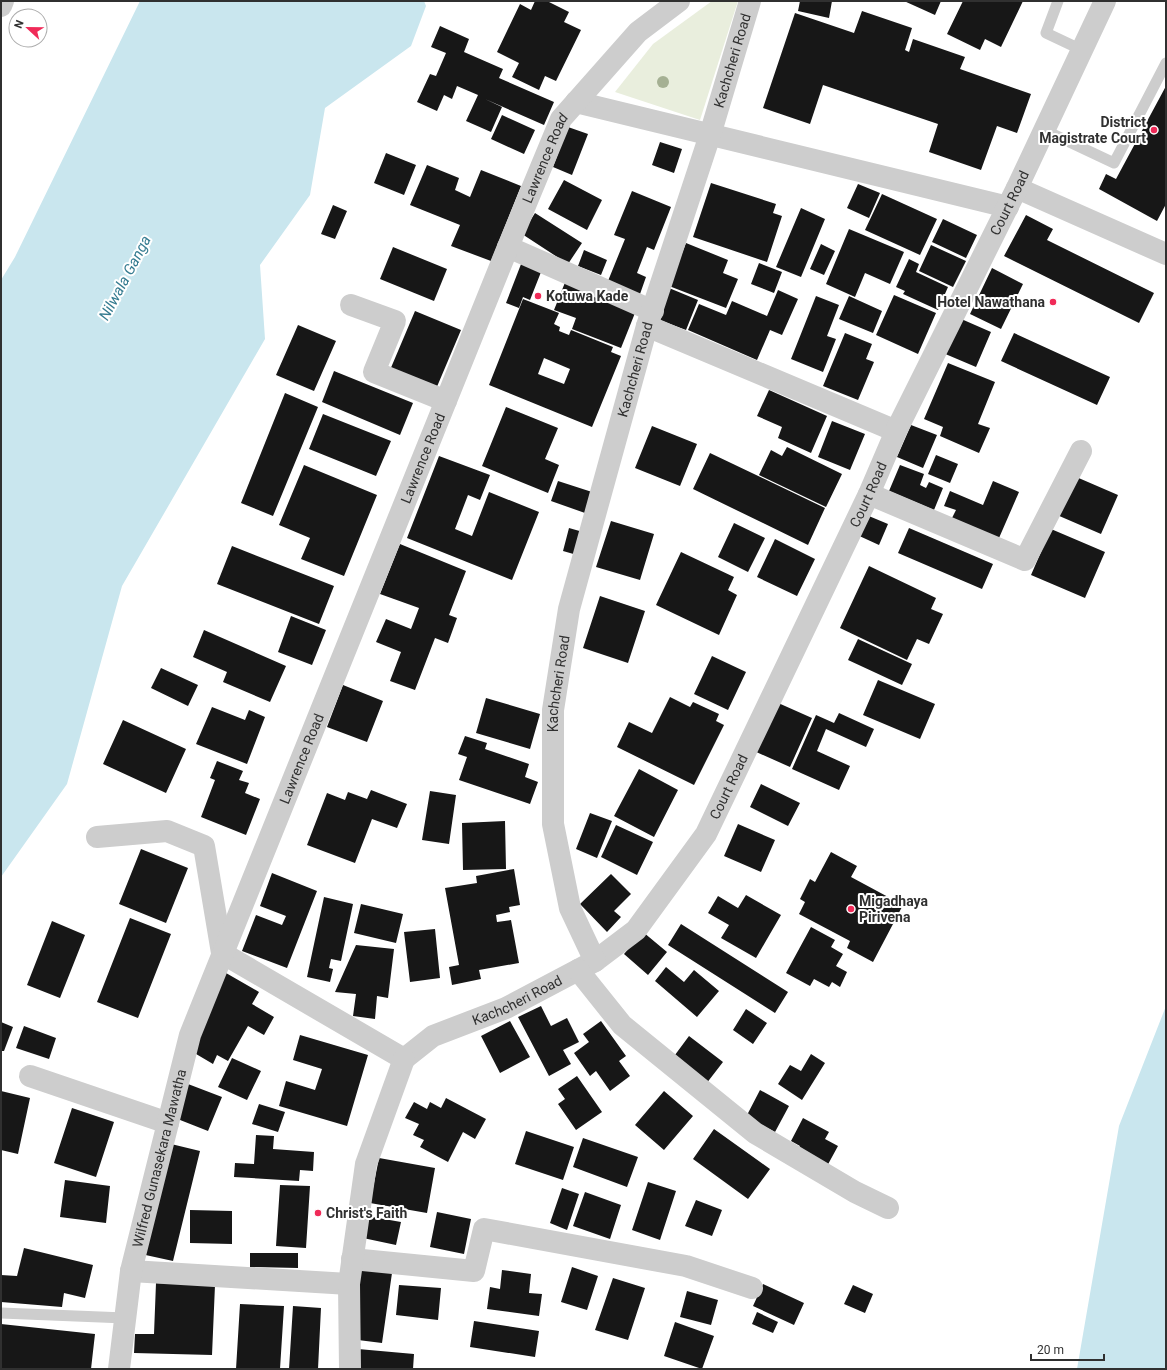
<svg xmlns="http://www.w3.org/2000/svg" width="1167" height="1370" viewBox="0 0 1167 1370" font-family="Roboto,sans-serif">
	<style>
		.green { fill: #e9eedd }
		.water { fill: #c9e6ee }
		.building { fill: #171717; fill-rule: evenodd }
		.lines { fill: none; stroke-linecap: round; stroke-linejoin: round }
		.lane { stroke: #cdcdcd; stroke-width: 11 }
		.street { stroke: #cdcdcd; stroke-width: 22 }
		.tree { fill: #a5b093 }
		.poi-dot { fill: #f02a58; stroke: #fff; stroke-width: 1.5 }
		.labels { text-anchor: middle; stroke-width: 4; stroke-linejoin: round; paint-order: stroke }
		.street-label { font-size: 14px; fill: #303030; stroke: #fff }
		.poi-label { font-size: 14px; font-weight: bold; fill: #303030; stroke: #fff; text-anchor: start }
		.water-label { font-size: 15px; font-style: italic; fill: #367c91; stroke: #fff }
	</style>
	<rect width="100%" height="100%" fill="#fff"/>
	<!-- green -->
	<path class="green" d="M712,1H738L700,120L615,92L653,44Z"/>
	<!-- water -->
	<path class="water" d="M140,1H424L426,6L411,46L325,108L310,195L260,265L265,339L122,586L67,784L1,877V280L15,257Z
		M1166,1006V1369H1077L1119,1126Z"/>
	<!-- building -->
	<path class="building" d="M535,1H547L569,12L564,22L581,30L556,81L545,76L539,90L512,77L519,63L497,52L520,4L531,10Z
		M800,1H832L829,18L798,11Z
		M904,1H941L935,15Z
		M963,1H1023L1001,47L985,39L980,50L947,34Z
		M862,11L912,28L905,50L909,52L913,39L965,57L960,69L1031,94L1017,133L997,126L981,170L929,152L938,124L823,85L810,124L763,108L795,13L854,33Z
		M440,26L469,39L464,52L503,69L499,78L554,102L544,125L485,99L502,107L491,132L466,121L478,95L457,86L452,99L444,95L437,111L417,102L430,74L436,76L446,53L431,47Z
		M1166,86V204L1157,221L1099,189L1106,174L1116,179Z
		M502,115L535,130L524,154L491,139Z
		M568,127L588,134L572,175L553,167Z
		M660,142L682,149L674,173L652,165Z
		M386,153L416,165L404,195L374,183Z
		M427,165L459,178L455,190L470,197L481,170L521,186L491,261L451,246L460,225L410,205Z
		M564,180L602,200L587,230L548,209Z
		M711,183L776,204L773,213L782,216L767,262L693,237Z
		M858,184L880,193L869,218L847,208Z
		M632,191L671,207L654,250L647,247L637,273L646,277L640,294L608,281L625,239L614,235Z
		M882,194L937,219L920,255L865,230Z
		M333,205L347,211L335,239L321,234Z
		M801,208L825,219L801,277L776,267Z
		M535,213L582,243L568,264L522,234Z
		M1026,215L1053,229L1047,240L1154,293L1139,323L1004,256Z
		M943,219L977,235L966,258L932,242Z
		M849,229L904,252L890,284L865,273L855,297L826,284Z
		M686,243L728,260L723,273L738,279L726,308L669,286Z
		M821,244L835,251L824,275L810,269Z
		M931,245L966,261L953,287L919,271Z
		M393,247L447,269L434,301L380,279Z
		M584,250L607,260L601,275L578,266Z
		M523,259L543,267L530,300L523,297L519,308L506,303Z
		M909,259L919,264L916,272L948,287L938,310L903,294L905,291L896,287Z
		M759,263L782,272L774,293L751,284Z
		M992,268L1023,284L1001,329L970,314Z
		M566,280L637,308L621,348L572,329L576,318L554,310Z
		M669,288L698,300L686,330L657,319Z
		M778,290L798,299L782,335L770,330L757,360L688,330L699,304L726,315L732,301L767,316Z
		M894,295L936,313L918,354L876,335Z
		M816,296L839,305L827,336L836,339L823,372L791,359Z
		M849,296L882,311L873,333L839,319Z
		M523,299L559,313L554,324L560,327L559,331L569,335L571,330L613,347L611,352L621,356L592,427L489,385ZM544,358L570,369L564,384L538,374Z
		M415,311L461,330L436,389L390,370Z
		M959,318L991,332L976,367L943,353Z
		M298,325L336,341L314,391L276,375Z
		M845,333L872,344L866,359L874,362L858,400L823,386Z
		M1014,333L1110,377L1097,405L1001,361Z
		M948,363L995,382L978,424L990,428L979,453L940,436L943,427L924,419Z
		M334,371L413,403L400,435L322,402Z
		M769,390L827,416L811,453L778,438L782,427L757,416Z
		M285,393L318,407L273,516L241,503Z
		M506,407L558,428L545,459L559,465L548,493L482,466Z
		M323,414L391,441L376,476L309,449Z
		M832,421L865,434L850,470L818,457Z
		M911,425L937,435L923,468L897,457Z
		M652,426L697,444L680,486L635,468Z
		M787,447L842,474L826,507L759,475L771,450L782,456Z
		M710,453L825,508L808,545L693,489Z
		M936,455L958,464L950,483L928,474Z
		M439,456L490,475L480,500L468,495L455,529L472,536L489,492L539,512L512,580L407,538Z
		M304,465L377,495L344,576L301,559L310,538L279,525Z
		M900,465L924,474L920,485L926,488L929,482L943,488L934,510L889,491Z
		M1074,476L1118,495L1101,534L1057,515Z
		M558,481L592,492L585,513L551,501Z
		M993,481L1019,492L999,538L952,518L956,510L944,506L950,491L983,505Z
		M864,514L888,524L879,545L855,534Z
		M611,521L654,534L640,580L596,567Z
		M734,523L765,538L748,572L718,557Z
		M569,528L583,532L577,555L563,551Z
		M909,528L993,564L982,589L898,553Z
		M1051,529L1105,552L1085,598L1031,575Z
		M775,539L815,559L797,596L757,577Z
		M400,544L466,571L449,615L457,618L448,643L435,638L415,690L390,681L401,652L376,642L386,619L411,629L419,608L380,594Z
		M232,546L334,586L319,624L217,584Z
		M681,552L734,577L728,590L737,595L719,635L656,605Z
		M869,566L936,598L931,609L943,614L929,644L917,639L907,660L840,628Z
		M600,596L645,611L628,663L583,648Z
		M291,616L326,630L312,665L278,652Z
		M204,630L286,666L270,702L223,682L227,672L193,657Z
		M858,639L912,664L902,685L848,660Z
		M712,656L746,672L728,710L694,694Z
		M161,668L198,685L188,706L151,688Z
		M878,680L935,704L920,739L863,715Z
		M343,685L383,701L367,742L327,727Z
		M670,697L690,707L693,702L719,714L716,721L724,725L694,785L617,747L629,722L652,733Z
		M486,698L540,714L530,749L476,733Z
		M776,702L812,718L790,767L754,751Z
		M212,707L245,720L249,710L265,717L247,764L196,744Z
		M839,713L874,729L866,747L826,729L817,751L850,766L839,790L792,769L816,715L834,723Z
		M123,720L186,749L166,793L103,764Z
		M465,736L487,743L485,749L529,764L525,777L538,782L530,804L459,780L467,757L458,754Z
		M217,761L243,771L239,780L249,783L245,793L260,799L246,835L201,817L215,780L210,778Z
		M639,769L678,790L654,837L614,816Z
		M761,784L800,803L788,826L750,807Z
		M371,790L407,804L397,828L372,819L355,863L307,845L327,793L345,800L348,792L367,799Z
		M430,791L456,795L449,844L422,840Z
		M590,813L612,821L597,858L576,849Z
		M505,821L506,869L463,870L462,823Z
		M738,824L775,840L761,872L724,856Z
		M616,825L653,842L637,875L601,857Z
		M141,849L188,868L166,923L119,904Z
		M831,852L857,866L851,877L903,905L873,962L847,948L850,941L799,914L805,902L800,899L810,879L815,882Z
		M514,869L520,905L509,907L510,912L496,915L497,922L511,920L519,963L479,970L481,979L452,985L449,967L459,965L445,888L477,883L476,876Z
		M272,873L317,891L287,968L242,951L256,915L282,925L286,916L260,906Z
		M611,874L631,894L614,911L621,917L607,932L580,904Z
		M746,895L781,915L756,958L721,938L729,925L708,913L718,896L738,908Z
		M324,897L353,904L341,961L331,959L329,968L333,969L330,982L307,977Z
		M361,904L403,914L396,943L354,933Z
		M130,918L171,934L138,1018L97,1002Z
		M52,921L85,935L60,998L27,985Z
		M681,924L788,992L775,1013L668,945Z
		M811,927L835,940L831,947L843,954L836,966L847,972L840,987L832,982L829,987L814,979L810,986L786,973Z
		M435,929L440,978L410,982L404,932Z
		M643,932L667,952L648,975L624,954Z
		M356,945L394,949L388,998L377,996L375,1019L353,1016L356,994L335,992Z
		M666,967L684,982L694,970L719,991L697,1017L655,981Z
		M226,973L259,992L252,1004L274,1017L264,1035L248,1026L228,1061L217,1055L213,1064L191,1051Z
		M541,1006L551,1026L567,1018L579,1042L563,1050L571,1064L549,1076L518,1017Z
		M746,1009L767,1023L753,1044L733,1030Z
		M510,1021L530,1057L500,1073L481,1036Z
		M601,1021L626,1056L619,1061L630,1076L610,1091L596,1071L590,1076L574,1053L589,1042L583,1034Z
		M1,1022L13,1027L4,1051H1Z
		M24,1026L56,1038L49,1059L16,1048Z
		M300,1035L368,1055L347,1126L279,1106L286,1081L315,1090L322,1069L293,1060Z
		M689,1036L723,1062L706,1084L672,1059Z
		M811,1054L825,1063L802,1100L778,1084L790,1065L801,1071Z
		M232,1058L261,1071L247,1100L218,1087Z
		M577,1076L602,1112L576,1130L558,1104L565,1099L558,1089Z
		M188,1084L222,1097L208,1131L175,1118Z
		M760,1090L789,1106L775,1132L746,1117Z
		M1,1091L30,1098L18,1154L1,1150Z
		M664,1091L693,1116L664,1150L635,1125Z
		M446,1098L486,1119L475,1139L463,1132L448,1162L420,1147L424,1140L413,1135L419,1124L405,1118L414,1102L427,1109L430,1102L441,1108Z
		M259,1104L285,1112L278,1132L252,1124Z
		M72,1108L114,1122L96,1177L54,1163Z
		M803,1118L829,1132L825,1139L838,1146L826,1168L796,1152L800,1146L791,1141Z
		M714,1129L770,1169L748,1199L693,1159Z
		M526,1131L574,1147L563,1180L515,1164Z
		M256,1135L274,1136L273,1149L314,1152L313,1171L300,1170L299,1181L234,1177L235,1163L254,1164Z
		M583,1138L638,1157L627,1187L573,1167Z
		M167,1143L200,1151L173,1261L141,1254Z
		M379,1158L435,1168L427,1213L370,1203Z
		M65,1180L110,1186L106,1223L60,1217Z
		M648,1182L676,1191L660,1240L632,1230Z
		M280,1185L310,1186L306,1248L276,1246Z
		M562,1188L579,1194L567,1230L550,1223Z
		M585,1192L621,1205L610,1239L573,1226Z
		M696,1200L722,1210L712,1236L685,1226Z
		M190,1210L232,1211V1244L190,1243Z
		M437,1212L471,1219L464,1254L430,1247Z
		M367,1216L401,1222L396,1245L363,1238Z
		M24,1248L93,1265L85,1298L64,1293L62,1307L1,1302V1275L17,1276Z
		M250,1253H298V1268L250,1267Z
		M572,1267L598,1276L587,1310L561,1302Z
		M360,1269L392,1273L382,1343L350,1339Z
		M502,1270L531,1274L529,1293L542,1294L539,1316L487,1309L490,1287L500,1289Z
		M613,1278L645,1288L628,1340L595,1330Z
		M156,1283L215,1285L212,1355L134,1353L135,1334H154Z
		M763,1284L804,1303L794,1325L753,1306Z
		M399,1285L441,1288L438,1320L396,1315Z
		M853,1285L873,1294L865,1313L844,1304Z
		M687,1291L718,1300L711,1325L680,1317Z
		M240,1304L284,1306L280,1369H236Z
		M293,1306L321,1308L318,1369H289Z
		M757,1312L778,1322L773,1333L752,1324Z
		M474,1321L539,1331L535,1357L470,1347Z
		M675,1322L714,1336L702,1369L664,1356Z
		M1,1324L95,1334L91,1369H1Z
		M358,1349L414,1354L413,1369H356Z"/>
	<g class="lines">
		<!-- lane -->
		<path class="lane" d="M1058,1L1046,33L1082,50
			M1044,130L1114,163L1166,63
			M1,1313L125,1318"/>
		<!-- street -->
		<g class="street">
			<path d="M1,6L3,1"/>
			<path d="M576,102L1008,207"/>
			<path d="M1017,188L1166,254"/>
			<path d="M508,247L653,311"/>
			<path d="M351,305L395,321L374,372L446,401"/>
			<path d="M647,326L896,431"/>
			<path d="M869,494L1025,560L1081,451"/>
			<path d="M97,837L167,831L204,846L222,953"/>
			<path id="s1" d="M222,953L404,1059L433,1036L506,1008L595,961L636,930L706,834L869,494L896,431L1017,188L1105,1"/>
			<path id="s2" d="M595,961L570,908L553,824V710L569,609L647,326L710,135L750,1"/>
			<path d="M578,970L622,1025L755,1133L855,1192L888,1208"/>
			<path d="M30,1076L168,1123"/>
			<path d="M352,1259L474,1271L484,1229L686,1266L752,1288"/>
			<path d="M131,1271L349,1284"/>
			<path id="s3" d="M119,1369L131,1271L190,1035L508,247L561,119L638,32L679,1"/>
			<path d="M350,1369L349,1284L366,1164L404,1059"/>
		</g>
	</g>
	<!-- trees -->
	<circle class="tree" cx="663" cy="82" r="6"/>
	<!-- markers -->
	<g class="poi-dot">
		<circle cx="1154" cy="130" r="4"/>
		<circle cx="538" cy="296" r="4"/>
		<circle cx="1053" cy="302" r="4"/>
		<circle cx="851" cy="909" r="4"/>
		<circle cx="318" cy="1213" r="4"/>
	</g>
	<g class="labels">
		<!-- street labels -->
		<g class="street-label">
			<text dy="5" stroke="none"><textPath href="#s2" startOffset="933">Kachcheri Road</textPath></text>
			<text dy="5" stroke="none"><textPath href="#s3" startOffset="1288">Lawrence Road</textPath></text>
			<text dy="5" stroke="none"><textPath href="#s1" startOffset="1297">Court Road</textPath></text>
			<text dy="5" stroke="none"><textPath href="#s2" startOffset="609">Kachcheri Road</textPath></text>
			<text dy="5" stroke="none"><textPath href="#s3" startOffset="964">Lawrence Road</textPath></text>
			<text dy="5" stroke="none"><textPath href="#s1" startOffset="973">Court Road</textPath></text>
			<text dy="5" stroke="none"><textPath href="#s2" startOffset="285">Kachcheri Road</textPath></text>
			<text dy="5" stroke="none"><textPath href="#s3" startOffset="640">Lawrence Road</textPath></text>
			<text dy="5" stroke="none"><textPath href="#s1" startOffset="649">Court Road</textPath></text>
			<text dy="5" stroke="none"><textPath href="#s1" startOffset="339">Kachcheri Road</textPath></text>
			<text dy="5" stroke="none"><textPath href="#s3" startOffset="215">Wilfred Gunasekara Mawatha</textPath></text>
		</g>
		<!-- poi labels -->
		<g class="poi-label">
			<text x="1146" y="127" text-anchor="end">District<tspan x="1146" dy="16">Magistrate Court</tspan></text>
			<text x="546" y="301">Kotuwa Kade</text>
			<text x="1045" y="307" text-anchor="end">Hotel Nawathana</text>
			<text x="859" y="906">Migadhaya<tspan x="859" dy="16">Pirivena</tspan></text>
			<text x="326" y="1218">Christ's Faith</text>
		</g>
		<!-- water labels -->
		<g class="water-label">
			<text transform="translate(125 278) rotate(-62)" y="5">Nilwala Ganga</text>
		</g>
	</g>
	<!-- border -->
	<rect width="1167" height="1370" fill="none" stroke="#303030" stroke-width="4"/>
	<!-- north arrow -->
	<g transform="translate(28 28) rotate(292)"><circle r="19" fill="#ffffff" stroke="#acacac"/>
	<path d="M0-3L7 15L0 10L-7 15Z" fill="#f02a58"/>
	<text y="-6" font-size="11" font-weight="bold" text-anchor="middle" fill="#303030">N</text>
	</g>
	<!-- scale -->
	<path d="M1031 1354v6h73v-6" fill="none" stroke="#303030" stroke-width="2"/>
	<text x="1037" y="1354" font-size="12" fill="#303030" stroke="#ffffff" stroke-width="3" paint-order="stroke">20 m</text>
</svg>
